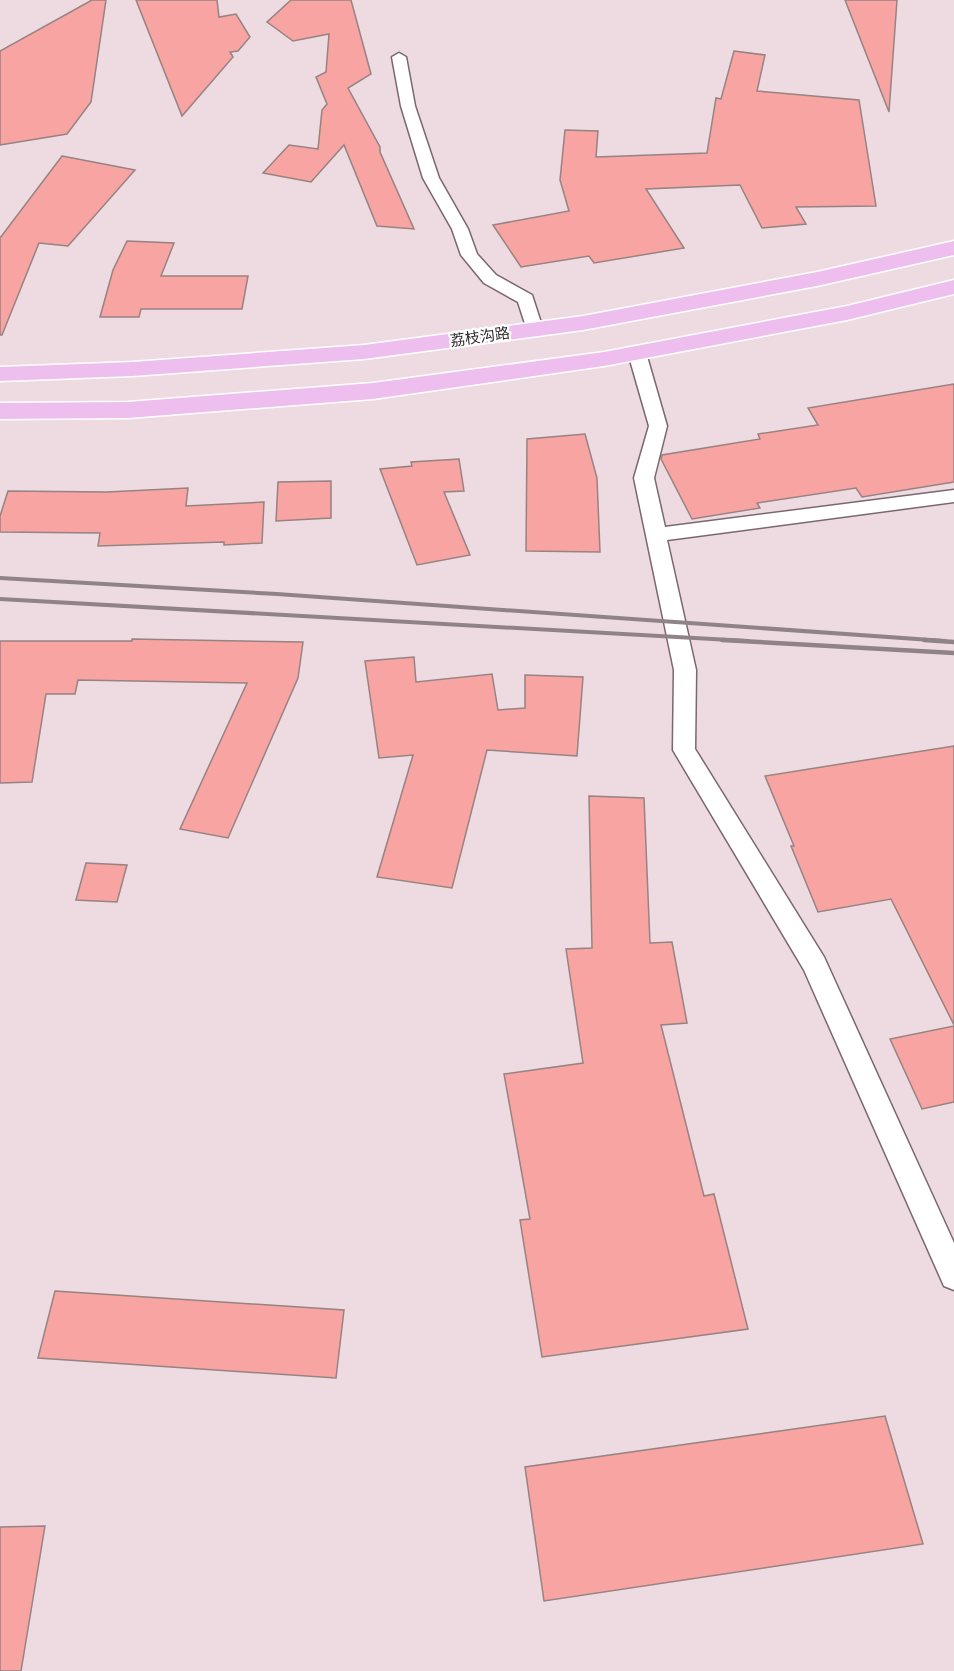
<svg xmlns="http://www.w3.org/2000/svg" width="954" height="1671" viewBox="0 0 954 1671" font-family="Georgia,'Noto Sans SC',serif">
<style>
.building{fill:#f7a4a2;stroke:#968382;stroke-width:1.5}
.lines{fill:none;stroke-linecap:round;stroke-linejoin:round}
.service-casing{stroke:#7a686f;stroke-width:3}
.primary-casing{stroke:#fff;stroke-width:3}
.service{fill:#fff;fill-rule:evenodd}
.primary{fill:#eebfee;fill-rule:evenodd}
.rail-far1{stroke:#908388;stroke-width:4}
.rail{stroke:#908388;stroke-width:4.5}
.labels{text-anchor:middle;stroke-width:4.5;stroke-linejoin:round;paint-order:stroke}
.far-street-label{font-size:15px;fill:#30292c;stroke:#fff}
</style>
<rect width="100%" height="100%" fill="#eedae1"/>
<!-- building -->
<g class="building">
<polygon points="92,0 106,0 91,102 67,134 0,145 0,51"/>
<polygon points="136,0 217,0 219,17 236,14 250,37 238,51 230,52 233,57 182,116"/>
<polygon points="291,0 351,0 371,74 348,88 380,147 380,152 414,229 377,226 344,145 311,182 263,173 289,145 318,149 322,110 327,104 316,77 326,72 329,34 293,41 267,22"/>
<polygon points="845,0 897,0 889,112"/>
<polygon points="734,51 765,55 757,91 859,100 876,206 796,207 806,224 762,228 740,185 646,189 684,248 594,263 589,256 521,267 493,225 569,211 560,180 565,130 598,131 596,157 707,153 716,98 721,99"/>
<polygon points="62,156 135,170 68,246 39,243 2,335 0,335 0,238"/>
<polygon points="127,241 174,243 161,276 248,276 242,309 141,309 139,317 100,317 113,270"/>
<polygon points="954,384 954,482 862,497 856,488 757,503 760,508 692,519 661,459 662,455 760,439 758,434 818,425 808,408"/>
<polygon points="585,434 597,478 600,552 526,551 527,439"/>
<polygon points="459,459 464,491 444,492 470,555 417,565 380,469 412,466 411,462"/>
<polygon points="331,481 331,518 276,521 278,482"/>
<polygon points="188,488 186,506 264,502 262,543 224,545 224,542 98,546 100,533 0,532 0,516 8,491 107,492"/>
<polygon points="132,639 303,642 298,678 228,838 180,829 247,683 78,680 75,694 46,694 32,782 0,783 0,641 132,641"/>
<polygon points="414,657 416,682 492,674 498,710 525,708 525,675 583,677 577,756 487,750 452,888 377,877 413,755 379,758 365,661"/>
<polygon points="954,746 954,1025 891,899 818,912 791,846 794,846 765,776"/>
<polygon points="589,796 644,798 650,943 672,942 687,1023 661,1025 704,1196 714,1194 748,1329 542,1357 520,1220 530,1219 504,1074 583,1063 566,949 592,948"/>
<polygon points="86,863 127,865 117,902 76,900"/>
<polygon points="954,1026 954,1102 922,1109 890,1039"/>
<polygon points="55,1291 344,1310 336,1378 38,1358"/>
<polygon points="885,1416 923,1544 544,1601 525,1467"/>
<polygon points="45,1526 21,1671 0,1671 0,1527"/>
</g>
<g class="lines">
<defs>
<g id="service">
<polygon points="399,53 406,57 415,106 439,178 468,229 477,254 496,275 532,295 543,329 540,333 528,333 518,302 484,283 461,255 452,229 423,178 401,106 392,57"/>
<polygon points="637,348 643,349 646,353 667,426 654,478 665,527 954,490 954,502 667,540 696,670 695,749 824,957 954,1243 954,1290 944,1286 804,970 673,750 674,670 634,478 649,426 628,353 631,349"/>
</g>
<g id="primary">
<polygon points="954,241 954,255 817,286 583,330 364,359 133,376 0,381 0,367 133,362 364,345 583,316 817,272"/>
<polygon points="954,280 954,294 847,320 604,366 373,399 128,418 0,419 0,403 128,402 373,383 604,352 847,306"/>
</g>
</defs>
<!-- service casing -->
<use href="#service" class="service-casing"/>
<!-- primary casing -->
<use href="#primary" class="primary-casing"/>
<!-- service -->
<use href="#service" class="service"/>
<!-- primary -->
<use href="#primary" class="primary"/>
<!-- rail-far1 -->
<g class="rail-far1">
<polyline points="0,578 277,594 945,641"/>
<polyline points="0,599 748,641"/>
</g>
<!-- rail -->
<g class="rail">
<polyline points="722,640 954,653"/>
<polyline points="924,640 954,642"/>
</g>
</g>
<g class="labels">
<!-- far-street labels -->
<g class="far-street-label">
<text transform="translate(480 337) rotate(-8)" y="5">荔枝沟路</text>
</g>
</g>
</svg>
